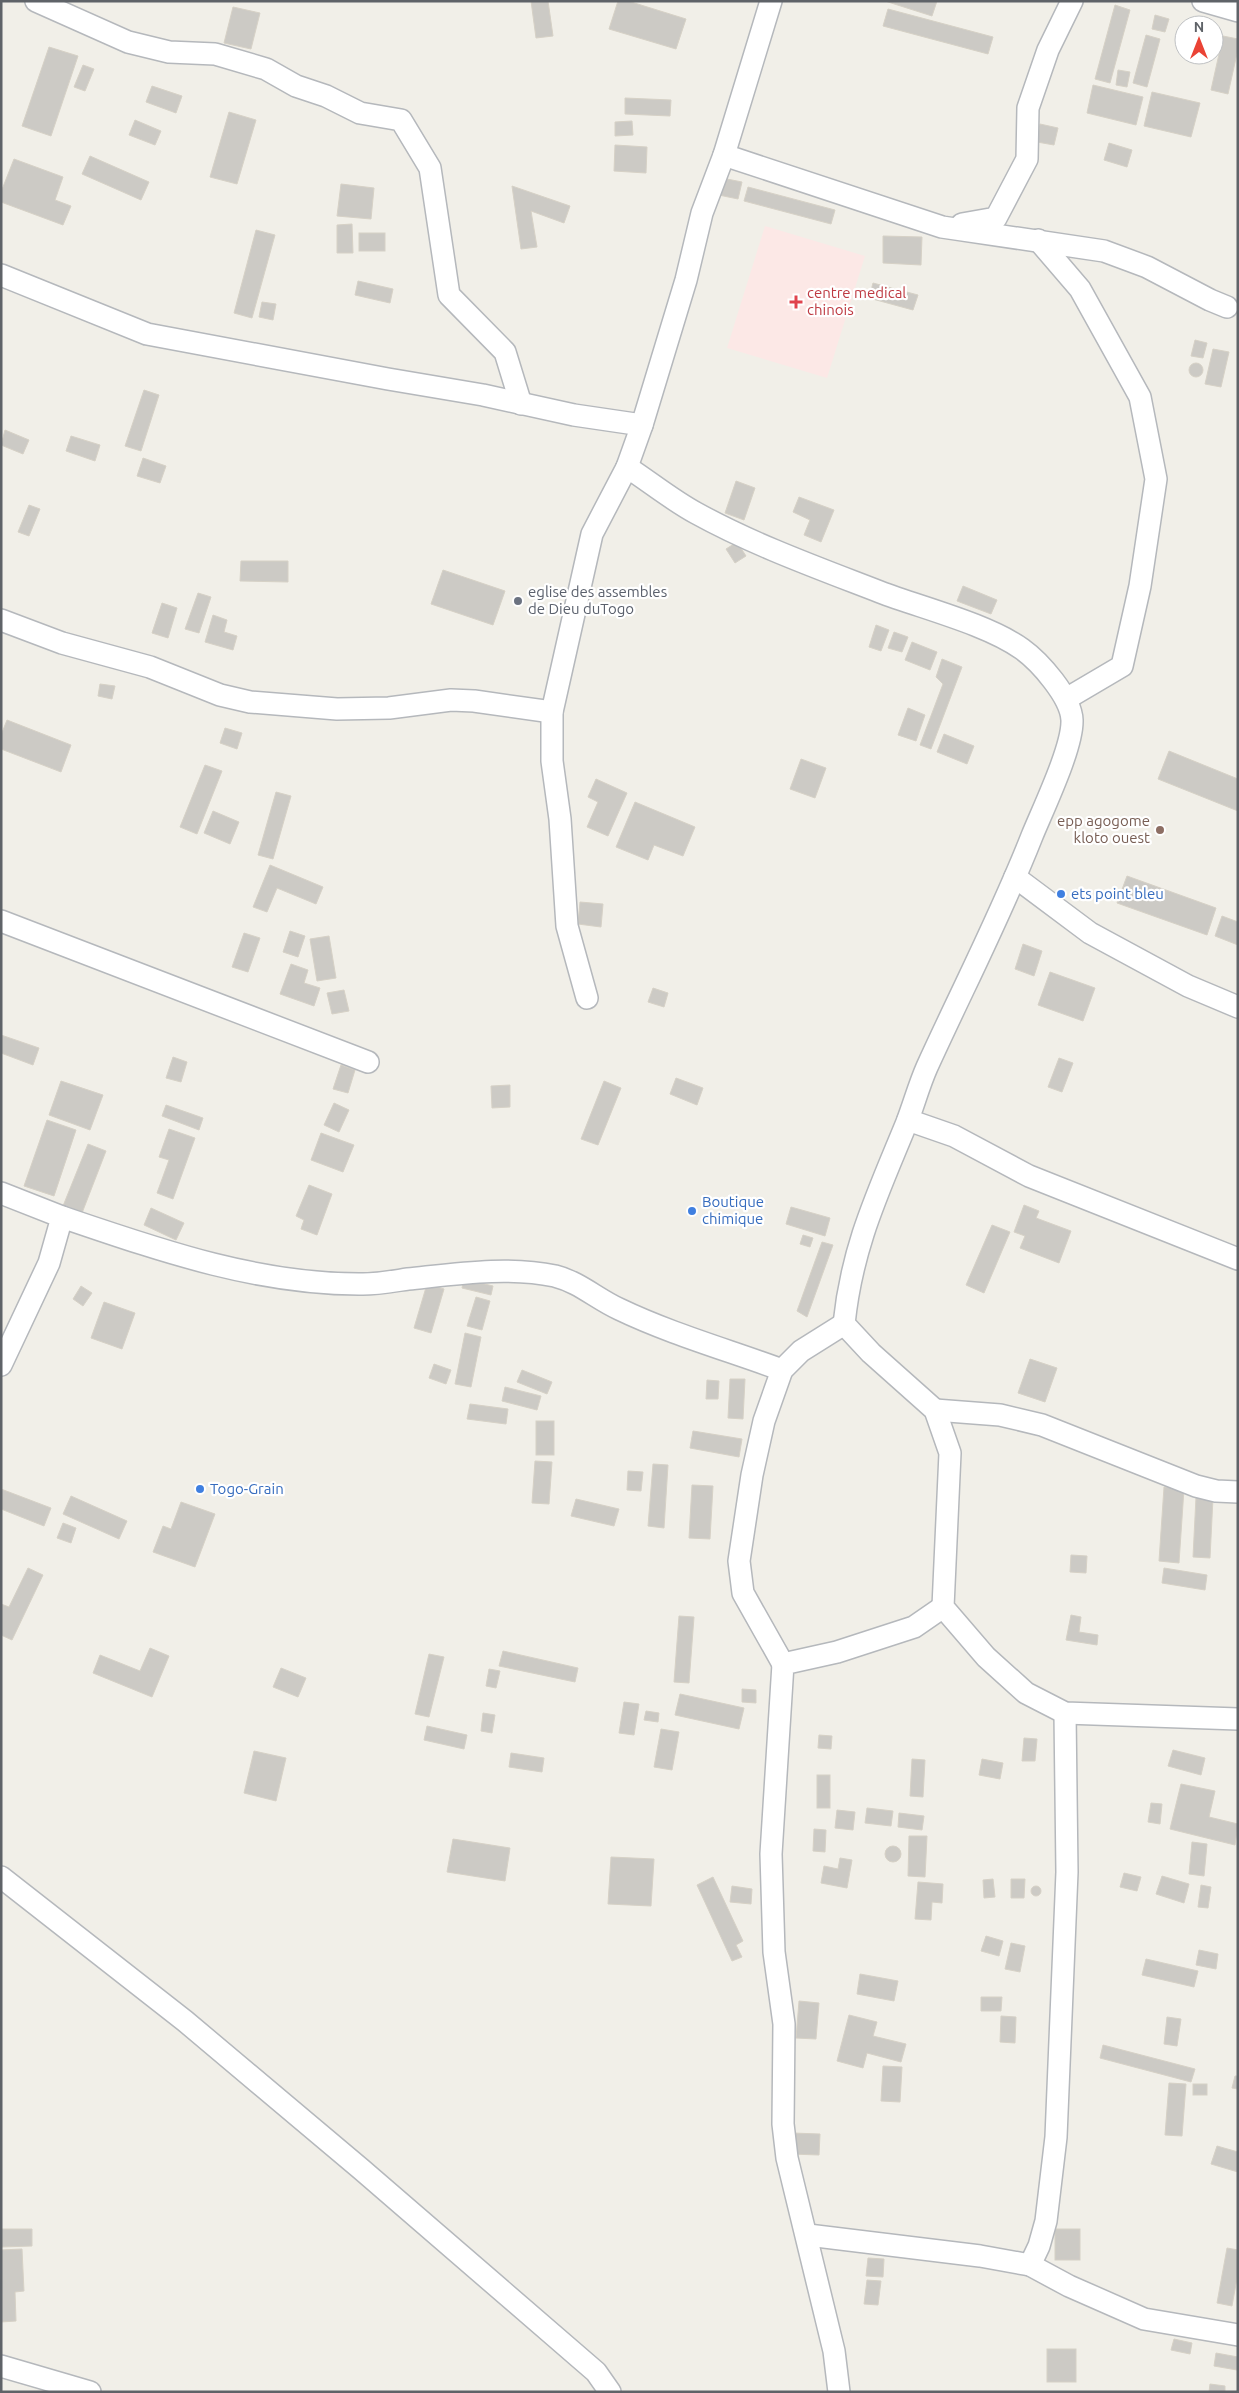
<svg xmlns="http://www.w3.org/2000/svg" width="1239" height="2393" viewBox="0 0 1239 2393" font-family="Ubuntu,sans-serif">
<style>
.medical{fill:#fce8e6}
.building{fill:#cccac5;stroke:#d6d1c6}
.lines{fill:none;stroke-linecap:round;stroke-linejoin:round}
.street-casing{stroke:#b5b8bc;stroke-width:24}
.street{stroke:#fff;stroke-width:21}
.health-dot{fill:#e0444e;stroke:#fff;stroke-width:2}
.worship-dot{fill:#6b7280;stroke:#fff;stroke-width:2}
.education-dot{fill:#8d6e63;stroke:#fff;stroke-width:2}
.shop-dot{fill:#3f7fe0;stroke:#fff;stroke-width:2}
.labels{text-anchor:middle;stroke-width:4.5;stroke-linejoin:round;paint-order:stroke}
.health-label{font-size:15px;fill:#be3a42;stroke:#fff;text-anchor:start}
.worship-label{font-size:15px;fill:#5b616d;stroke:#fff;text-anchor:start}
.education-label{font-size:15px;fill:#785e54;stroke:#fff;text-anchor:end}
.shop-label{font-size:15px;fill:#366cbe;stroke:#fff;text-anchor:start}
</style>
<rect width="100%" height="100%" fill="#f1efe8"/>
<!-- medical -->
<polygon class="medical" points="765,226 865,256 827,378 727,348"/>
<!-- building -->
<g class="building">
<polygon points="531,1 548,1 553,36 536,38"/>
<polygon points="618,1 628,1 686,19 676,49 609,29"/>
<polygon points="885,1 937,1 932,16"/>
<polygon points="1115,5 1130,10 1110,83 1095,79"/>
<polygon points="233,7 260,13 251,49 224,43"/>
<polygon points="888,9 993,37 988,54 883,26"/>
<polygon points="1155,15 1169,19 1165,32 1152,29"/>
<polygon points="1146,35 1160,39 1147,87 1133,83"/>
<polygon points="1223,36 1238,39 1238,49 1228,94 1211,90"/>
<polygon points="49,47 78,56 51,136 22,126"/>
<polygon points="83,65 94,69 85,91 74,87"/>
<polygon points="1118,70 1130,72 1127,87 1116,85"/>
<polygon points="1093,85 1143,97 1136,125 1087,113"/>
<polygon points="152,86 182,96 176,113 146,102"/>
<polygon points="1152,92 1200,103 1191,137 1144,126"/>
<polygon points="625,98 671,100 670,116 625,114"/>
<polygon points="229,112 256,120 237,184 210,177"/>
<polygon points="135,120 161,131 155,145 129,135"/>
<polygon points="632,121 633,135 615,136 615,122"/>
<polygon points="1040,124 1058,128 1054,145 1037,142"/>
<polygon points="1109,143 1132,150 1127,167 1104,160"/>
<polygon points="615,145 647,147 646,173 614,171"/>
<polygon points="90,156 149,182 141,200 82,174"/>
<polygon points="14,159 63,177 55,200 71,206 63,225 1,202 1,192"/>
<polygon points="717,177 742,182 738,199 714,194"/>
<polygon points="341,184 374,188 371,219 337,216"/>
<polygon points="512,186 570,206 564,223 531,211 537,247 521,249"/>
<polygon points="748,187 835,210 831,224 744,201"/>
<polygon points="352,224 353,253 337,253 337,225"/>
<polygon points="256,230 275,235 252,318 234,313"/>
<rect x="359" y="233" width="26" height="18"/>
<polygon points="883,236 922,237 921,265 883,263"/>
<polygon points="358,281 393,289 390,303 355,295"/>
<polygon points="873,283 918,295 913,310 869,298"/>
<polygon points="262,302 276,304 273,320 259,317"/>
<polygon points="1195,340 1207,343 1203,358 1191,356"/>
<polygon points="1213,349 1229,352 1221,387 1205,384"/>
<circle cx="1196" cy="370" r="7"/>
<polygon points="144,390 159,395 141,451 125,446"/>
<polygon points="5,430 29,440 23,454 1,445"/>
<polygon points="71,436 100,445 95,461 66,451"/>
<polygon points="143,458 166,466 160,483 137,476"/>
<polygon points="736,481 755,488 744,520 725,513"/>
<polygon points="799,497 834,510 821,542 804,535 810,520 793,512"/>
<polygon points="29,505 40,509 29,536 18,532"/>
<polygon points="737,542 746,556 735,563 726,549"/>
<polygon points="241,561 288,561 288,582 240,581"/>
<polygon points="443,570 505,591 493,625 431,604"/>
<polygon points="963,586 997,600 991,614 957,601"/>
<polygon points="198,593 211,597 199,633 185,629"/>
<polygon points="162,603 177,608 168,638 152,633"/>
<polygon points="213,615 227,620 224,632 237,636 233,650 205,642"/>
<polygon points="876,625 889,630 881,651 869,647"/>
<polygon points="894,632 908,637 902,652 888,648"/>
<polygon points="912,642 937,652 930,670 905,660"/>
<polygon points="942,659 962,667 931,749 920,745 943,684 936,677"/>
<polygon points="100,684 115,686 112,699 98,696"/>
<polygon points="908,708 925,715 916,741 898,735"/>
<polygon points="7,720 71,745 61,772 1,749 1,735"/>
<polygon points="225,728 242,733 237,749 220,743"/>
<polygon points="944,734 974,746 967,764 937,752"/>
<polygon points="1169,751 1238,779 1238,811 1158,779"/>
<polygon points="801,759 826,768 815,798 790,789"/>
<polygon points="205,765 222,771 197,834 180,827"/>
<polygon points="596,779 627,793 608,836 587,827 598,802 588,797"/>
<polygon points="276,792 291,796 273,859 258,855"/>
<polygon points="635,802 695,827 683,856 654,845 648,860 616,847"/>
<polygon points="213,811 239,822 230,844 204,833"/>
<polygon points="270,865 323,887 316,904 277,888 267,912 253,907"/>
<polygon points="1127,876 1216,908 1207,935 1117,903"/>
<polygon points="580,902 603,904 601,927 578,924"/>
<polygon points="1222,916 1238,922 1238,945 1215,936"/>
<polygon points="290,931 305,936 298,957 283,952"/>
<polygon points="244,933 260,938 248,972 232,967"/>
<polygon points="329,936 336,978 317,981 310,939"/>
<polygon points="1023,944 1042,951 1034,976 1015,969"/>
<polygon points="291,964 308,970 304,983 320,988 314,1006 280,994"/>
<polygon points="1050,972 1095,988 1083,1021 1038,1005"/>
<polygon points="653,988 668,993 664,1007 648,1002"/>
<polygon points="344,990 349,1011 332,1014 327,993"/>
<polygon points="1,1035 39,1048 33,1065 1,1053"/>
<polygon points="173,1057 187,1062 181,1082 166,1078"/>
<polygon points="1059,1058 1073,1063 1062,1092 1048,1087"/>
<polygon points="341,1065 355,1070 348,1093 333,1089"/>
<polygon points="676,1078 703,1088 697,1105 670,1094"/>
<polygon points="61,1081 103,1095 90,1130 49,1115"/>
<polygon points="604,1081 621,1088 598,1145 581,1139"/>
<polygon points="510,1085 510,1107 492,1108 491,1086"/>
<polygon points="334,1103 349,1110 339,1132 324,1125"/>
<polygon points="166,1105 203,1118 199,1130 162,1116"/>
<polygon points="47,1120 76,1130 54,1196 24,1186"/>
<polygon points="169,1129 195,1138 173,1199 157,1193 169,1160 159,1157"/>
<polygon points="321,1133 354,1145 343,1172 311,1160"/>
<polygon points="88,1144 106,1151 82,1213 63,1206"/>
<polygon points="309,1185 332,1194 317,1235 301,1229 304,1220 296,1216"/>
<polygon points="1024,1205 1039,1211 1036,1218 1071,1231 1059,1263 1020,1248 1025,1236 1014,1232"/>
<polygon points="791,1207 830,1218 825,1236 786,1224"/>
<polygon points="151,1208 184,1223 176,1240 144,1225"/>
<polygon points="992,1225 1010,1232 984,1293 966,1285"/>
<polygon points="803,1235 813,1238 810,1247 800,1244"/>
<polygon points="822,1242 833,1245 807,1317 797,1311"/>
<polygon points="464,1279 493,1286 491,1295 462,1288"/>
<polygon points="427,1284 444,1289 431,1333 414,1328"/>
<polygon points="81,1286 92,1293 83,1306 73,1299"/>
<polygon points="476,1297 490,1301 482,1330 467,1326"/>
<polygon points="104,1302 135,1313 122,1349 91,1338"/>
<polygon points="465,1333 481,1337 471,1387 455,1384"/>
<polygon points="1030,1359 1057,1368 1045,1402 1018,1393"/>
<polygon points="434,1364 451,1370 446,1384 429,1378"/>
<polygon points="522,1370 552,1382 547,1394 517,1382"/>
<polygon points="730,1379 745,1379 743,1419 728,1418"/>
<polygon points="707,1380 719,1381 718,1399 706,1399"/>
<polygon points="505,1387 541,1396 537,1410 502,1401"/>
<polygon points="470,1404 508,1409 506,1424 467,1419"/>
<rect x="536" y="1421" width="18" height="34"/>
<polygon points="693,1431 742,1439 739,1457 690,1448"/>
<polygon points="535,1461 552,1462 549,1504 532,1503"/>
<polygon points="653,1464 668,1465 664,1528 648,1526"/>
<polygon points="628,1471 643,1472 641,1491 627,1490"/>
<polygon points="692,1485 713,1486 710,1539 689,1538"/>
<polygon points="1164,1487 1184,1489 1179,1563 1159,1561"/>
<polygon points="1,1489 51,1508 44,1526 1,1509"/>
<polygon points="71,1496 127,1521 119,1539 63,1514"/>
<polygon points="1196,1497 1213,1498 1210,1558 1193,1557"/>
<polygon points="576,1499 619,1509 614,1526 571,1516"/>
<polygon points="181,1502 215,1514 195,1567 153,1552 163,1526 171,1529"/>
<polygon points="63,1523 76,1528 71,1543 57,1538"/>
<polygon points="1071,1555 1087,1556 1086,1573 1070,1572"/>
<polygon points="28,1568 43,1575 12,1640 1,1635 1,1604 9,1607"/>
<polygon points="1164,1568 1207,1575 1205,1590 1162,1583"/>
<polygon points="1071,1615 1081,1617 1079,1632 1098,1635 1097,1645 1066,1640"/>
<polygon points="679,1616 694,1617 689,1683 674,1682"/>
<polygon points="150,1648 169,1656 152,1697 93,1673 100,1655 140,1671"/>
<polygon points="503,1651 578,1668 575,1682 499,1666"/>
<polygon points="429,1654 444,1657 429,1717 415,1714"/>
<polygon points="281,1668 306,1678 298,1697 273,1687"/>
<polygon points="489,1669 500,1671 496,1688 486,1686"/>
<polygon points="742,1689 756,1690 756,1703 742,1702"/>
<polygon points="680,1694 744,1708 739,1729 675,1715"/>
<polygon points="624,1702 639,1704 634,1735 619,1733"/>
<polygon points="646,1711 659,1713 658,1722 644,1720"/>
<polygon points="483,1713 495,1715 492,1733 481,1731"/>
<polygon points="427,1726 467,1735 464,1749 424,1740"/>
<polygon points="661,1729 679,1732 672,1770 654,1767"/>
<polygon points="819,1735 832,1736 831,1749 818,1748"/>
<polygon points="1024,1738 1037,1739 1035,1761 1022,1761"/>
<polygon points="1173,1750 1205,1758 1201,1775 1168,1766"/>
<polygon points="254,1751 286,1758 276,1801 244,1793"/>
<polygon points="511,1753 544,1758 542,1772 509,1767"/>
<polygon points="912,1759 925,1760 923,1797 910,1796"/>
<polygon points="982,1759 1003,1763 1000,1779 979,1775"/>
<rect x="817" y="1775" width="13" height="33"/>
<polygon points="1181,1784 1215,1791 1209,1817 1238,1824 1235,1845 1170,1829"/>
<polygon points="1151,1803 1162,1804 1160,1824 1148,1822"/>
<polygon points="867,1808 893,1811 891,1826 865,1823"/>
<polygon points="837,1810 855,1812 853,1830 835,1828"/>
<polygon points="899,1813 924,1816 922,1830 898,1827"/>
<polygon points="814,1829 826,1830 825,1852 813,1851"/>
<polygon points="909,1836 927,1836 925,1877 908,1876"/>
<polygon points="453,1839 510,1848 505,1881 447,1872"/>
<polygon points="1192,1842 1207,1844 1204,1876 1189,1874"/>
<circle cx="893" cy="1854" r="8"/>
<polygon points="611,1857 654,1859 651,1906 608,1904"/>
<polygon points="840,1858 852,1860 847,1888 821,1883 824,1866 838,1869"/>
<polygon points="1124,1873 1141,1877 1137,1891 1120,1887"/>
<polygon points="1162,1876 1189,1884 1184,1903 1156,1894"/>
<polygon points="713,1877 743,1941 736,1945 742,1957 732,1961 697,1885"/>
<polygon points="993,1879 995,1897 984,1898 983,1880"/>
<polygon points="1011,1879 1025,1879 1024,1898 1011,1898"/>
<polygon points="918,1882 943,1884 942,1903 932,1902 931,1920 915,1919"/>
<polygon points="1201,1885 1211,1887 1208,1908 1198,1907"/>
<polygon points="732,1886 752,1889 751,1904 730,1902"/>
<circle cx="1036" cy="1891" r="5"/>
<polygon points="986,1936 1003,1941 999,1956 981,1951"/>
<polygon points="1011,1943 1025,1946 1020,1972 1005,1969"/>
<polygon points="1199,1950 1218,1954 1216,1969 1196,1965"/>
<polygon points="1146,1959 1198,1971 1194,1987 1142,1975"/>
<polygon points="860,1974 898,1981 894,2001 857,1994"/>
<polygon points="981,1997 1002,1997 1001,2011 981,2011"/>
<polygon points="799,2001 819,2003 816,2039 796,2038"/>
<polygon points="849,2015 877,2022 873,2036 906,2044 901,2062 867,2053 863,2068 837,2061"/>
<polygon points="1001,2016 1016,2017 1015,2043 1000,2042"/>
<polygon points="1167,2017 1181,2019 1177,2046 1164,2044"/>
<polygon points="1103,2045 1195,2069 1191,2082 1100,2058"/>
<polygon points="883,2066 902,2067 900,2102 881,2101"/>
<polygon points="1235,2076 1238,2076 1238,2089 1232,2088"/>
<polygon points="1169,2083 1186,2084 1182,2136 1165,2135"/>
<rect x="1193" y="2084" width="14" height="11"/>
<polygon points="792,2133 820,2134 819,2155 791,2154"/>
<polygon points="1217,2146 1238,2152 1238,2172 1211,2164"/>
<polygon points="1,2229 32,2229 32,2246 1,2247"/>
<rect x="1055" y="2229" width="25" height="31"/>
<polygon points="1227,2248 1238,2250 1238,2273 1232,2306 1217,2303"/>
<polygon points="22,2249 24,2291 15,2292 16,2321 1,2322 1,2250"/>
<polygon points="868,2258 884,2259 883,2277 866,2276"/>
<polygon points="867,2280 881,2281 878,2305 864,2304"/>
<polygon points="1174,2339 1192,2343 1190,2354 1171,2350"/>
<rect x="1047" y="2349" width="29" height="33"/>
<polygon points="1216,2353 1238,2357 1237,2370 1214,2366"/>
<polygon points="1210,2384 1225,2386 1225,2392 1209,2392"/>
</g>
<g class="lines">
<defs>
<g id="street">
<polyline points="36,1 128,42 169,52 215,54 266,69 296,86 326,96 360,113 401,120 430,168 449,295 505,352 521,404"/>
<polyline points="1203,1 1238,11"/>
<polyline points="724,155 942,227 1104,251 1147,267 1210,300 1227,307"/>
<polyline points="962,224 996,218 1027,159 1028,108 1048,50 1072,1"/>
<polyline points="1038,240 1080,289 1140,397 1156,479 1140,586 1122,666 1066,699"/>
<polyline points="1,275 147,334 388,379 483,395 574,415 642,425"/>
<path d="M 627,467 C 650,482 672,500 696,513 C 754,545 818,568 880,592 C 922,608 987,624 1022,649 C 1040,662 1071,697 1072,720 C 1073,747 1043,809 1032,836 C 1001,915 962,990 927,1067 C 919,1085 914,1104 907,1122 C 878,1193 852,1246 844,1324 L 871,1353 L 935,1410 L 950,1453 L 943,1607 L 986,1657 L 1026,1693 L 1065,1713 L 1238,1719"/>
<polyline points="1,620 62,643 150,667 220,695 250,702 337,709 389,708 451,700 474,701 552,712"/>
<polyline points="1015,877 1090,933 1188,986 1238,1007"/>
<polyline points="1,921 368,1062"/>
<polyline points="587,998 567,926 560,819 552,761 552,712 592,534 627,467 642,425 686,280 702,213 724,155 771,1"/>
<polyline points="908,1120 954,1136 1029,1176 1238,1259"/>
<polyline points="1,1193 62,1217 49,1263 1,1365"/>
<path d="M 62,1217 C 159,1250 259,1285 363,1284 C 378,1284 394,1281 408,1279 C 456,1274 508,1266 555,1276 C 579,1282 597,1299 619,1309 C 671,1334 728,1350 782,1370"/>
<polyline points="935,1410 1000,1415 1042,1425 1196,1486 1216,1491 1238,1492"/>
<polyline points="783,1664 743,1593 739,1561 752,1475 764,1421 782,1370 801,1351 844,1324"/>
<polyline points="1,1877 185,2021 361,2169 596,2372 610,2392"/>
<polyline points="808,2235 980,2256 1030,2265 1039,2246 1046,2221 1056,2137 1067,1872 1065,1713"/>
<polyline points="1030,2265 1069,2286 1144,2319 1238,2335"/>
<polyline points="1,2366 90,2392"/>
<polyline points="839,2392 834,2351 787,2158 783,2124 784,2024 774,1952 771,1854 783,1664 837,1652 914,1627 943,1607"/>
</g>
</defs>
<!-- street casing -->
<use href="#street" class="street-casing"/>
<!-- street -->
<use href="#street" class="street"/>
</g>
<!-- markers -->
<path class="health-dot" d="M793.5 294.5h5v5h5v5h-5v5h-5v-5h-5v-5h5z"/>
<circle class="worship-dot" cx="518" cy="601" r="5"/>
<circle class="education-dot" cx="1160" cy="830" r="5"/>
<g class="shop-dot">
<circle cx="1061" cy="894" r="5"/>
<circle cx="692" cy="1211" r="5"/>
<circle cx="200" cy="1489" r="5"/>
</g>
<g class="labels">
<!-- health labels -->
<g class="health-label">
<text x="807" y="298">centre medical<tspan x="807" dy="17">chinois</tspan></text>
</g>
<!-- worship labels -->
<g class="worship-label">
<text x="528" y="597">eglise des assembles<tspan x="528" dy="17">de Dieu duTogo</tspan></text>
</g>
<!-- education labels -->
<g class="education-label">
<text x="1150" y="826">epp agogome<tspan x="1150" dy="17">kloto ouest</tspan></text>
</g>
<!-- shop labels -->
<g class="shop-label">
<text x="1071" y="899">ets point bleu</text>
<text x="702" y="1207">Boutique<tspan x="702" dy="17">chimique</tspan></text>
<text x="210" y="1494">Togo-Grain</text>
</g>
</g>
<!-- border -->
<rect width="1239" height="2393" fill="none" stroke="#5f6368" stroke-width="5"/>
<!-- north arrow -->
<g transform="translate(1199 40)"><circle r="24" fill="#ffffff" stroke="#bfc1c3"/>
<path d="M0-4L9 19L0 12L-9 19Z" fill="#ea4335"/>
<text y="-8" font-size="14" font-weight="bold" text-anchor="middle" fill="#5f6368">N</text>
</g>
</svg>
